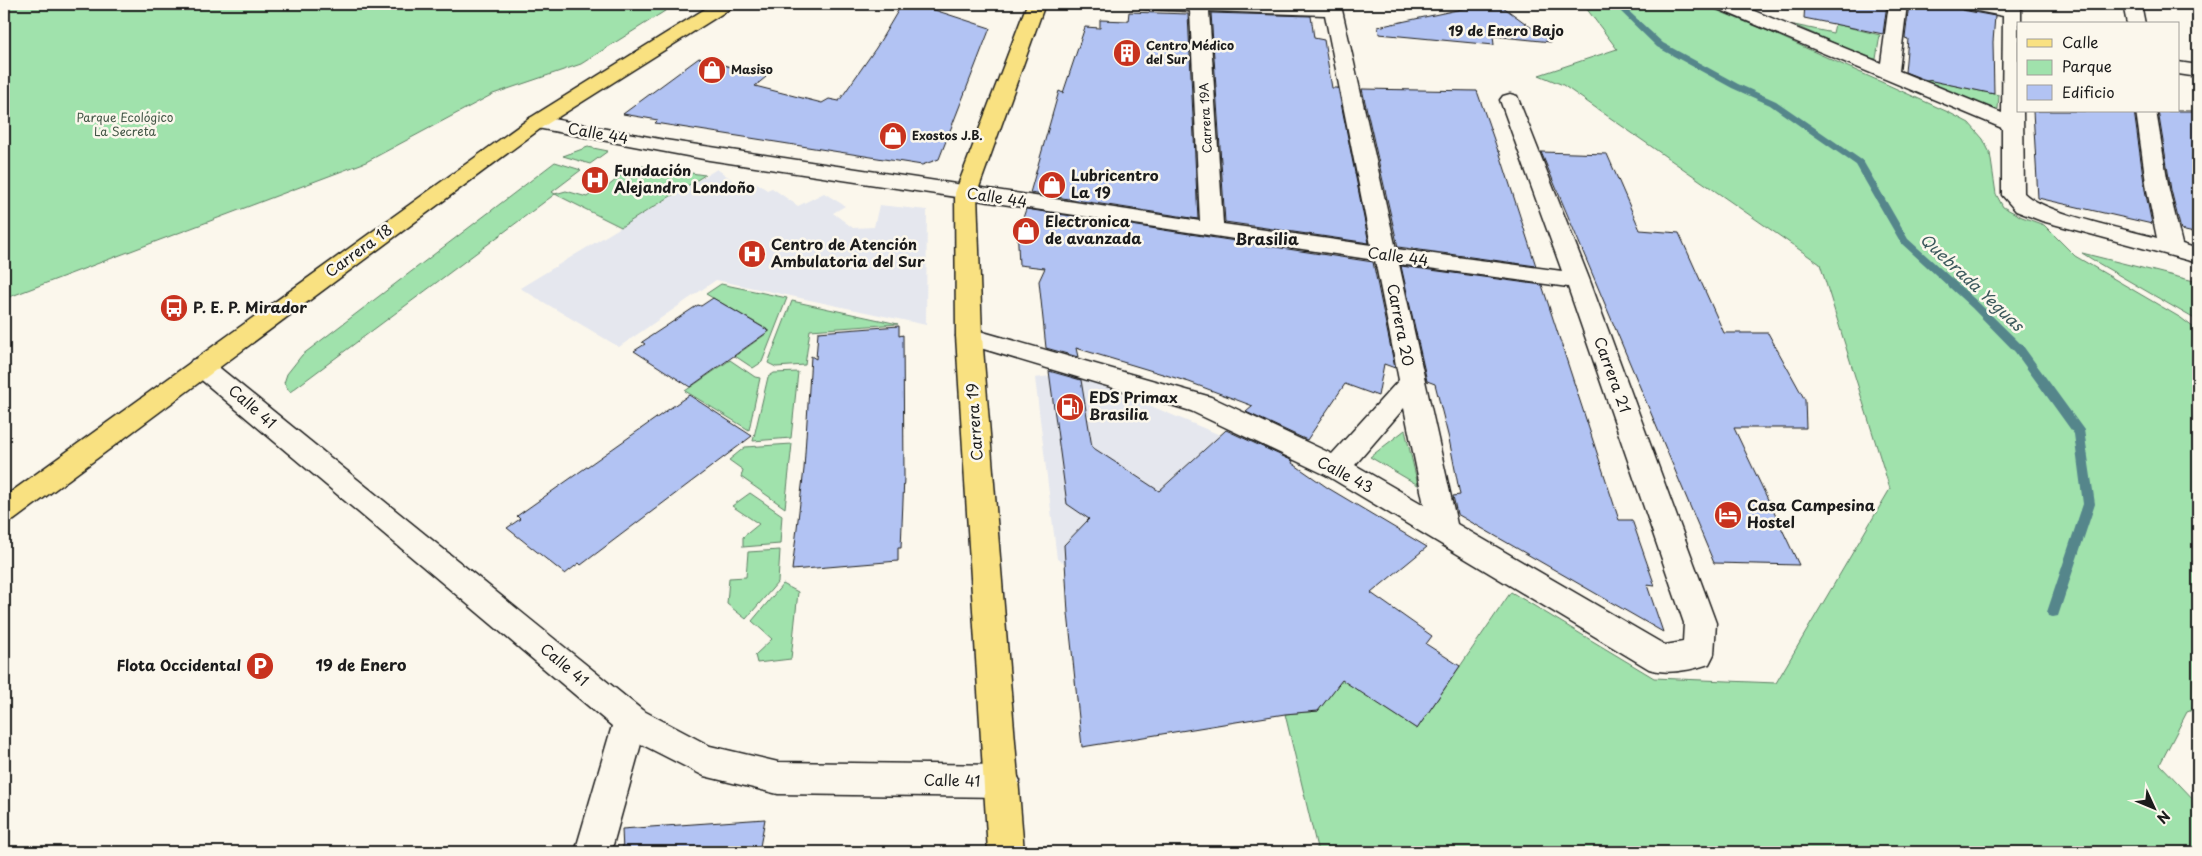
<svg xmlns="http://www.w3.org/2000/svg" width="2202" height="856" viewBox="0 0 2202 856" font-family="'Playpen Sans',sans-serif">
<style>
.built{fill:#e5e7ee}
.green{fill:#a0e2ac;stroke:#5e7f64}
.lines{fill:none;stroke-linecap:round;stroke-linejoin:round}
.stream{fill:#55868b;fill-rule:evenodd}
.building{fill:#b2c3f3;stroke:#1c1c1c}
.street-casing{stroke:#1c1c1c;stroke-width:3}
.primary-casing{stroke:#1c1c1c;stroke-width:3}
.street{fill:#fbf7ec;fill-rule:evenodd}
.primary{fill:#f9e181;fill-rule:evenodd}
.labels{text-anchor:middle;stroke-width:5;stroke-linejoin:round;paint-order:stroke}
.far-poi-label{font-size:12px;font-weight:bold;fill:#1c1c1c;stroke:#fbf7ec;text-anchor:start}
.far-park-label{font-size:12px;fill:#445747;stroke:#fbf7ec}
.far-street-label{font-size:12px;fill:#1c1c1c;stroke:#fbf7ec}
.far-neighbourhood-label{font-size:14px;font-weight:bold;fill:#1c1c1c;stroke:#fbf7ec}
.street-label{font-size:15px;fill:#1c1c1c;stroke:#fbf7ec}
.poi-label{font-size:15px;font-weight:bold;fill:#1c1c1c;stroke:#fbf7ec;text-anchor:start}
.neighbourhood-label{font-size:16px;font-weight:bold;fill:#1c1c1c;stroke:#fbf7ec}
.water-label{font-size:16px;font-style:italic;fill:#3d5a5d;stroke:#fbf7ec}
</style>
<rect width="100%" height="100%" fill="#fbf7ec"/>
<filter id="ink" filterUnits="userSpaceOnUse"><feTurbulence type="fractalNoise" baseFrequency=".02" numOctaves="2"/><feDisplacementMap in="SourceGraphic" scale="10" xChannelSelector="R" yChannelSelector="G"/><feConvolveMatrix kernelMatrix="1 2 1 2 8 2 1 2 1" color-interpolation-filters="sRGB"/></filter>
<g filter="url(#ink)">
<!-- built -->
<g class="built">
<polygon points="717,169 742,187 754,181 767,190 772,188 798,206 824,193 845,206 833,213 853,228 874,227 879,205 927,210 926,325 716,280 619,347 520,288"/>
<polygon points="1058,367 1220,435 1111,534 1066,564 1057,559 1035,378 1058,375"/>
</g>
<!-- green -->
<g class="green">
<polygon points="4,4 676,4 581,64 493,94 366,162 4,299"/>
<polygon points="1583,4 1701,4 1768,31 1948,112 1969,123 1983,139 1990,153 1996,194 2003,207 2022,217 2044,225 2075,256 2181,318 2198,331 2198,633 2194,645 2198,651 2198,708 2187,712 2160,764 2198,804 2198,852 1318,852 1285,714 1318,711 1342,679 1417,729 1511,592 1654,678 1776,683 1890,489 1820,264 1563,85 1539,75 1617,49"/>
<polygon points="1835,24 1880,35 1876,59 1870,59 1794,25 1833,33"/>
<polygon points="1905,75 1999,95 1998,109 1985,108"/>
<polygon points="588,147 608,151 590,164 563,156"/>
<polygon points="555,162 581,170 552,192 555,194 566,191 587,197 600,187 606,188 623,174 632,177 642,166 705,175 621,227 555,194 290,392 284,383 287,374 302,355"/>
<polygon points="2082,253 2198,282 2198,321 2098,263"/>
<polygon points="721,284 787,298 762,362 753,368 735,356 770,331 706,294"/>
<polygon points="792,301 898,324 810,330 805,365 776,367 768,363"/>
<polygon points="730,360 755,377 760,378 749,430 685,391"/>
<polygon points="798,372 791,438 753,441 768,377 774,373"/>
<polygon points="1405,430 1418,485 1370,457"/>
<polygon points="792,444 785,508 741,477 743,470 729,460 745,447"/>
<polygon points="750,493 782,515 780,544 743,547 743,537 759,524 732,506"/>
<polygon points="780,550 778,582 746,619 727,604 729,578 746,577 748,552"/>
<polygon points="783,584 798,592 791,659 757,663 755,655 772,639 752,621"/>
</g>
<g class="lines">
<!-- stream -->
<polygon class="stream" points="1613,4 1621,4 1663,43 1738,84 1776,101 1863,161 1908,239 1980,304 2023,346 2084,430 2095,504 2058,616 2053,617 2048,616 2047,612 2083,504 2074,434 2015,352 1972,308 1901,243 1856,165 1770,105 1732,88 1657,47"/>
</g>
<!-- building -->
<g class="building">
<polygon points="902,4 916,4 990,28 939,159 922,165 655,123 658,120 623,114 699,58 766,77 755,86 822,103 829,99 839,101 876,48"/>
<polygon points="1485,4 1499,4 1551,42 1493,36 1494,45 1379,34 1378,27"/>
<polygon points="1805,4 1887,4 1883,34 1804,18"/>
<polygon points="1909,4 1957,4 1962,10 1995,16 1993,42 1994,94 1923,79 1905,72 1908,39 1905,38"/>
<polygon points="1129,12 1188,14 1198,219 1030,193 1059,91 1063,93 1085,27 1100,28 1100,20 1128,21"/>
<polygon points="1211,13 1311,16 1314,38 1324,40 1332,88 1338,88 1369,243 1225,222"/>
<polygon points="1362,89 1477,91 1498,151 1499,151 1536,266 1398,247"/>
<polygon points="2033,111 2134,111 2145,190 2152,224 2038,198"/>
<polygon points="2158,111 2198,111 2198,234 2181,230 2171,190"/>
<polygon points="1541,152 1607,154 1640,230 1679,233 1724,333 1768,333 1805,400 1806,428 1734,428 1799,565 1714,563"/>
<polygon points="1026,209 1373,262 1395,368 1384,364 1378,396 1345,384 1307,440 1246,412 1253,406 1189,382 1076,348 1078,357 1046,348 1039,281 1045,268 1019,265 1017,224 1022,221"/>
<polygon points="1401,266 1542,285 1619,520 1632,520 1655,586 1647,585 1663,632 1457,514 1453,496 1460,495 1449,439 1435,384 1427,381"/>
<polygon points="713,298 769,331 690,387 634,351 645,344 642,342 698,305 701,306"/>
<polygon points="899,326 899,336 903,335 904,477 901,548 898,548 898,561 792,570 804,469 811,356 816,359 818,332"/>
<polygon points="1049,371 1081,380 1092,447 1159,491 1226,430 1293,461 1292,463 1328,488 1427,547 1371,593 1432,636 1426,644 1460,666 1417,729 1342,680 1318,711 1285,714 1082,747 1068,613 1064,545 1089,519 1067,504"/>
<polygon points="689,395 752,436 581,565 579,563 565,574 507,528 520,519 517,516"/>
<polygon points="765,819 759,852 623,852 622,829"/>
</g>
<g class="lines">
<defs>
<g id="street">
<path d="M 1137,4 L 1344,4 L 1342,10 L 1396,249 L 1562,271 L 1500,100 L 1503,96 L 1510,94 L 1517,96 L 1590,281 L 1716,623 L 1714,654 L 1709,664 C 1691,670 1668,675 1649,669 L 1326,475 L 1191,411 L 960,342 L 956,336 L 960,330 L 969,328 L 1211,397 L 1332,454 L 1399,380 L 1375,260 L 709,160 L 537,128 L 530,126 L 527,122 L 530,118 L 537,116 L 665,140 L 1200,221 L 1190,11 L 1146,9 L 1140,8 ZM 1209,11 L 1325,15 L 1371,245 L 1223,224 ZM 1399,264 L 1568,287 L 1684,623 L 1683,642 L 1665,645 L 1457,524 ZM 1404,408 L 1424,505 L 1355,465 Z"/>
<path d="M 1713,4 L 1737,4 L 1881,63 L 1889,4 L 1907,4 L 1899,71 L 2002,113 L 2003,16 L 1962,8 L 1959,4 L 2021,4 L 2021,24 L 2018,24 L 2018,111 L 2023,111 L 2024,193 C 2045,214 2125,229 2157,238 L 2147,190 L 2136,111 L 2156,111 L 2169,190 L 2182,244 L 2198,249 L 2198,263 L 2042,221 L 2016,211 L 2002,195 L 2002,128 L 1716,8 Z"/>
<polygon points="2123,4 2141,4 2145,24 2127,24"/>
<polygon points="2178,62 2198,65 2198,77 2178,74"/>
<polygon points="201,357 210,360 642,710 710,746 778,762 1002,765 1014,769 1020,781 1014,793 1002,797 778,794 704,776 641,744 611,852 575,852 612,726 192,372 188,366 192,360"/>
</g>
<g id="primary">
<polygon points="713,4 734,4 731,8 544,126 14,520 4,523 4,497 530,118"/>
<polygon points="1027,4 1045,4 977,193 982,336 1024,852 988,852 956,336 955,193"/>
</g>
</defs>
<!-- street casing -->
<use href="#street" class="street-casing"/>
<!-- primary casing -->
<use href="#primary" class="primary-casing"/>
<!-- street -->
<use href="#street" class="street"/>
<!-- primary -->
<use href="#primary" class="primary"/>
</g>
</g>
<!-- icons -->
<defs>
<symbol id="building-disc" viewBox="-11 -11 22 22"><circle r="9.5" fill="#c8321e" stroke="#fbf7ec"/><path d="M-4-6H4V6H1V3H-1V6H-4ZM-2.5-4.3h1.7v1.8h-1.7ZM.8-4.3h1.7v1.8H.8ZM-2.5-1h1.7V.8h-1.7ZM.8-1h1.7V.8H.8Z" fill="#fff"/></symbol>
<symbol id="shop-disc" viewBox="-11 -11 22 22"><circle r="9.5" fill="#c8321e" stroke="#fbf7ec"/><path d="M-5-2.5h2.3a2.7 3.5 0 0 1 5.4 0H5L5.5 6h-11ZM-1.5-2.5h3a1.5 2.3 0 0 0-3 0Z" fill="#fff"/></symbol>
<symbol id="hospital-disc" viewBox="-11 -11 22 22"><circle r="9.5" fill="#c8321e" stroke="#fbf7ec"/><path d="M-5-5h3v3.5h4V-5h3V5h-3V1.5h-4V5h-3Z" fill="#fff"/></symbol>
<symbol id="bus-disc" viewBox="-11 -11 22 22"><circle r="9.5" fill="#c8321e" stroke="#fbf7ec"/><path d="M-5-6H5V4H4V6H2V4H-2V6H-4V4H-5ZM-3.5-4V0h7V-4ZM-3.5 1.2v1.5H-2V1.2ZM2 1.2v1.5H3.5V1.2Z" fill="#fff"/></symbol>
<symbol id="fuel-disc" viewBox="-11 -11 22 22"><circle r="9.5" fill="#c8321e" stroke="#fbf7ec"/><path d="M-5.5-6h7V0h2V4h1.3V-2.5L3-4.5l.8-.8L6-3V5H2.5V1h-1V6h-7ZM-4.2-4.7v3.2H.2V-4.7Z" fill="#fff"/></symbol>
<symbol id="hotel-disc" viewBox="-11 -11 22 22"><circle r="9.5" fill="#c8321e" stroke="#fbf7ec"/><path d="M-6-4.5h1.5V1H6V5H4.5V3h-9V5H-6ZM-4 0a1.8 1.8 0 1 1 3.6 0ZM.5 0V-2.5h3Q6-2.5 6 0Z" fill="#fff"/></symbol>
<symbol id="parking-disc" viewBox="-11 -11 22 22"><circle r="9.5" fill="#c8321e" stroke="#fbf7ec"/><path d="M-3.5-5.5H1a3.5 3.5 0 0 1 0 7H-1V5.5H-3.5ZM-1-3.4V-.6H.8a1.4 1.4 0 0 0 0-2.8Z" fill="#fff"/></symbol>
</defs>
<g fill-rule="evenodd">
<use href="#building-disc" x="1111" y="37" width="32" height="32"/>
<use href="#shop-disc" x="696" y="54" width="32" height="32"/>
<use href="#shop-disc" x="877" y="120" width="32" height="32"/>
<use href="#hospital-disc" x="579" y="164" width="32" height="32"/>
<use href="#shop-disc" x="1036" y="169" width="32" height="32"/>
<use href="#shop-disc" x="1010" y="215" width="32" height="32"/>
<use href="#hospital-disc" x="736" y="238" width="32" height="32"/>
<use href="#bus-disc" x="158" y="292" width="32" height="32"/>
<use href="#fuel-disc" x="1054" y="391" width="32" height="32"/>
<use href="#hotel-disc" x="1712" y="499" width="32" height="32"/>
<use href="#parking-disc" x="244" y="650" width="32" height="32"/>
</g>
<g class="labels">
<!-- far-poi labels -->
<g class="far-poi-label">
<text x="1146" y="50">Centro Médico<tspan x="1146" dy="14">del Sur</tspan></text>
<text x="731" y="74">Masiso</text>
<text x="912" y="140">Exostos J.B.</text>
</g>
<!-- far-park labels -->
<g class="far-park-label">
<text x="125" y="122">Parque Ecológico<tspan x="125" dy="14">La Secreta</tspan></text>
</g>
<!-- far-street labels -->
<g class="far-street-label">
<text transform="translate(1206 118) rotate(-93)" y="4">Carrera 19A</text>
</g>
<!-- far-neighbourhood labels -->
<g class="far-neighbourhood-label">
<text x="1506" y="36">19 de Enero Bajo</text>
</g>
<!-- street labels -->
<g class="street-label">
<text transform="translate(598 134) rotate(10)" y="5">Calle 44</text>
<text transform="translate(997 198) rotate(9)" y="5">Calle 44</text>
<text transform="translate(359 251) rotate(-36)" y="5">Carrera 18</text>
<text transform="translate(1398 257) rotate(8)" y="5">Calle 44</text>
<text transform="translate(1400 325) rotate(79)" y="5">Carrera 20</text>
<text transform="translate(1612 375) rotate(70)" y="5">Carrera 21</text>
<text transform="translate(252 407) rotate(41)" y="5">Calle 41</text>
<text transform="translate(975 422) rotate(-94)" y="5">Carrera 19</text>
<text transform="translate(1345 475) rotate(28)" y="5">Calle 43</text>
<text transform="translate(564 665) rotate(40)" y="5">Calle 41</text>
<text transform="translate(952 781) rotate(1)" y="5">Calle 41</text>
</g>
<!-- poi labels -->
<g class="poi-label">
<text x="614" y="176">Fundación<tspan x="614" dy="17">Alejandro Londoño</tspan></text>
<text x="1071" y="181">Lubricentro<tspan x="1071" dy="17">La 19</tspan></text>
<text x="1045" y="227">Electronica<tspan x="1045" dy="17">de avanzada</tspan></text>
<text x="771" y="250">Centro de Atención<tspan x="771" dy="17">Ambulatoria del Sur</tspan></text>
<text x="193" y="313">P. E. P. Mirador</text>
<text x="1089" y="403">EDS Primax<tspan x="1089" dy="17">Brasilia</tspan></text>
<text x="1747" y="511">Casa Campesina<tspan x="1747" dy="17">Hostel</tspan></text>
<text x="241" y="671" text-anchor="end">Flota Occidental</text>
</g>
<!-- neighbourhood labels -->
<g class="neighbourhood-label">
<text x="1267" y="245">Brasilia</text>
<text x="361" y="671">19 de Enero</text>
</g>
<!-- water labels -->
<g class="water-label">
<text transform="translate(1972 282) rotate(43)" y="6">Quebrada Yeguas</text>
</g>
</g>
<!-- margin -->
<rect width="2202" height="856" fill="none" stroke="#fbf7ec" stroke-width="20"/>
<rect x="10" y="10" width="2182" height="836" fill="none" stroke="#1c1c1c" stroke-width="2" filter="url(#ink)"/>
<!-- legend -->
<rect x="2017" y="22" width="162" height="90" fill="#fbf7ec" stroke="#a29f99"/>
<rect x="2027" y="39" width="25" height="8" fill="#f9e181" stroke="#a29f99"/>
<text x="2062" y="48" font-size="15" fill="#1c1c1c">Calle</text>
<rect x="2027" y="60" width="25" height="15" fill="#a0e2ac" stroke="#a29f99"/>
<text x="2062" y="72" font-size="15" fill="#1c1c1c">Parque</text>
<rect x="2027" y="85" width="25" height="15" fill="#b2c3f3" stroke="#a29f99"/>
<text x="2062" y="98" font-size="15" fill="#1c1c1c">Edificio</text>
<!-- north arrow -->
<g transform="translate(2154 808) rotate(134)" stroke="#fbf7ec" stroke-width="4" paint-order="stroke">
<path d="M0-4L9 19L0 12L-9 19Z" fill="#1c1c1c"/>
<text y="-8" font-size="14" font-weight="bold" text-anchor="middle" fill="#1c1c1c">N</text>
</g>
</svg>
